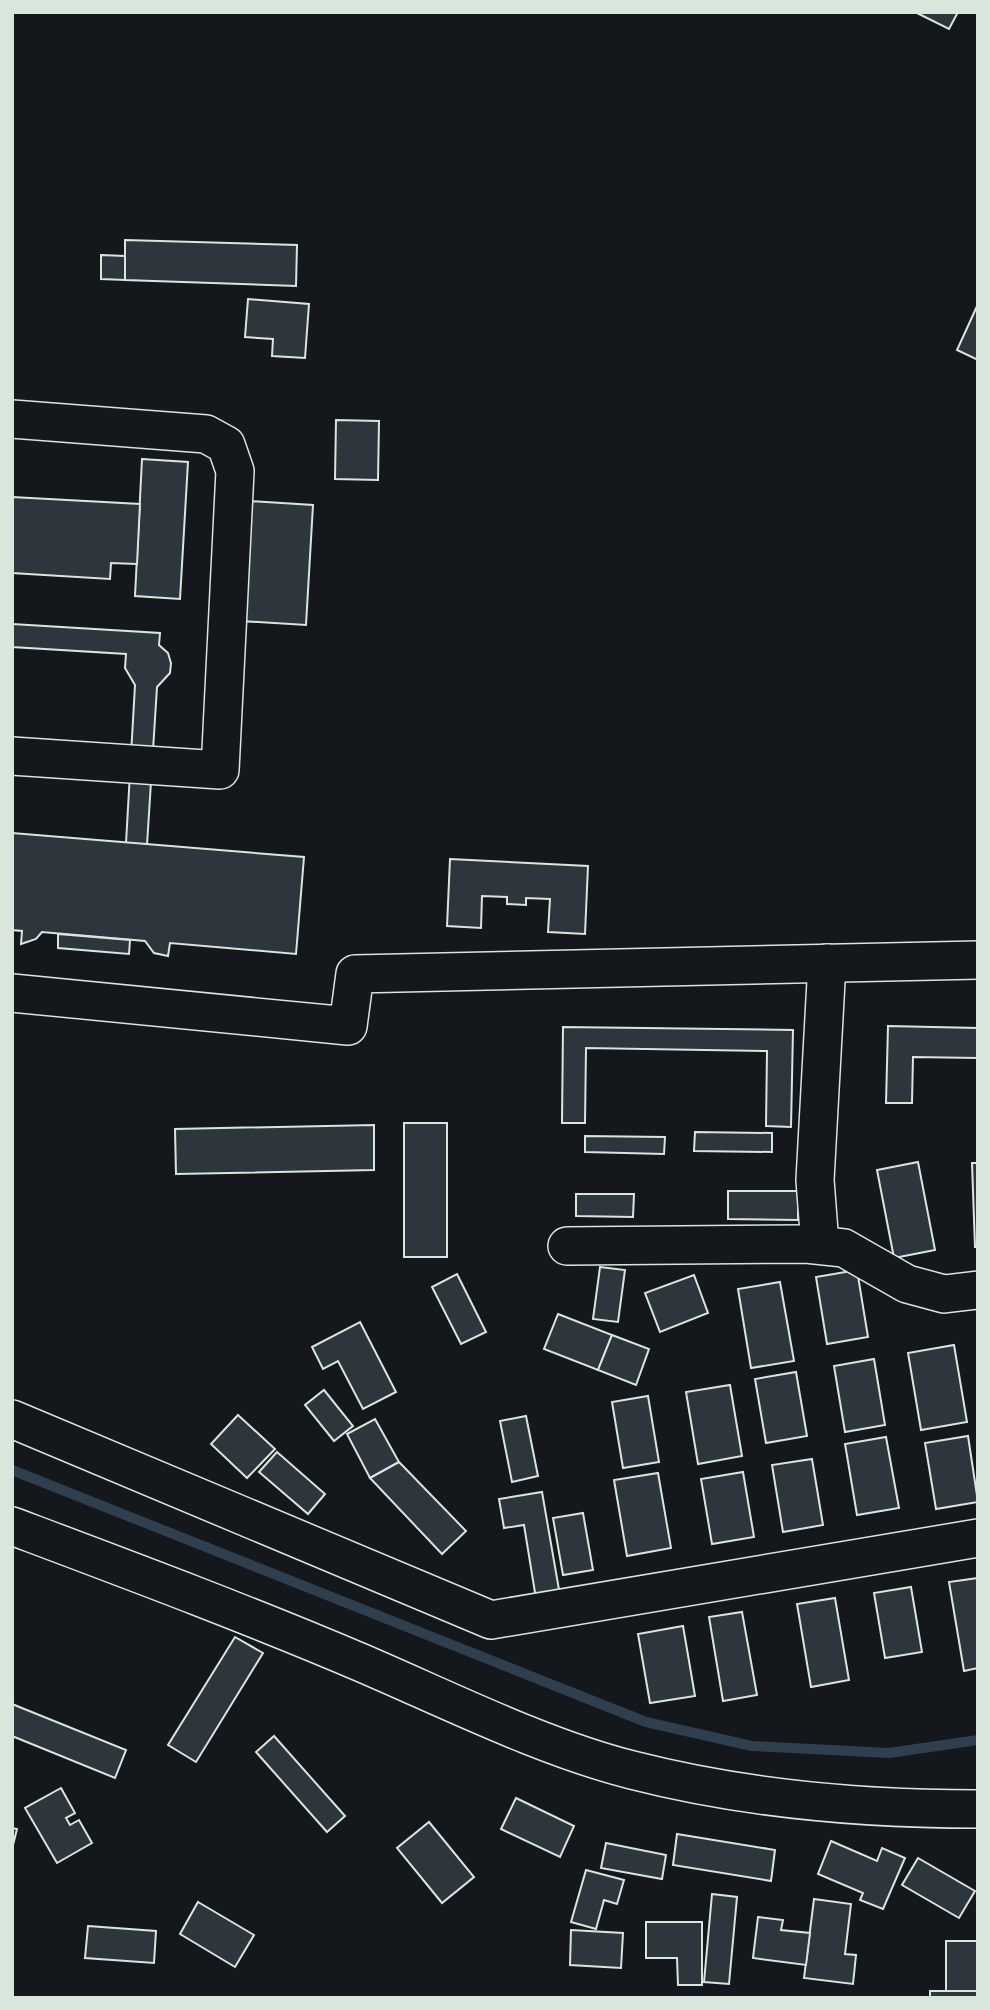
<svg xmlns="http://www.w3.org/2000/svg" width="990" height="2010" viewBox="0 0 990 2010" font-family="'Roboto Serif',serif">
<style>
.lines{fill:none;stroke-linecap:round;stroke-linejoin:round}
.stream{stroke:#2f3f4d;stroke-width:10}
.building{fill:#2c363c;stroke:#d8e6dc;stroke-width:2}
.minor-casing{stroke:#d8e6dc;stroke-width:40}
.minor{stroke:#14181c;stroke-width:37}
</style>
<rect width="100%" height="100%" fill="#14181c"/>
<g class="lines">
<!-- stream -->
<polyline class="stream" points="12,1470 646,1722 752,1746 889,1753 978,1740"/>
</g>
<!-- building -->
<g class="building">
<polygon points="915,12 958,12 949,29"/>
<polygon points="125,240 297,245 296,286 125,280"/>
<polygon points="101,255 125,256 125,280 101,279"/>
<polygon points="248,299 309,304 305,358 272,356 273,339 245,337"/>
<polygon points="978,304 978,360 957,350"/>
<polygon points="336,420 379,421 378,480 335,479"/>
<polygon points="142,459 188,462 180,599 135,596"/>
<polygon points="12,497 140,504 137,564 111,563 110,579 12,573"/>
<polygon points="248,501 313,505 306,625 241,621"/>
<polygon points="12,624 160,633 159,645 168,653 171,663 170,673 157,687 147,845 126,843 135,685 125,668 126,654 12,647"/>
<polygon points="12,833 304,857 296,954 170,943 168,956 154,953 145,941 42,932 36,939 21,944 22,931 12,930"/>
<polygon points="450,859 588,866 585,934 548,932 550,899 526,898 526,905 507,904 507,897 482,896 481,928 447,926"/>
<polygon points="58,934 130,940 129,954 58,948"/>
<polygon points="888,1026 978,1028 978,1058 913,1057 912,1103 886,1103"/>
<polygon points="563,1027 793,1030 791,1127 766,1126 767,1051 586,1048 585,1123 562,1123"/>
<rect x="404" y="1123" width="43" height="134"/>
<polygon points="374,1125 374,1170 176,1174 175,1129"/>
<polygon points="695,1132 772,1133 772,1152 694,1151"/>
<polygon points="585,1136 665,1137 664,1154 585,1152"/>
<polygon points="918,1162 935,1250 894,1258 877,1170"/>
<polygon points="972,1163 978,1163 978,1247 975,1247"/>
<polygon points="728,1191 798,1191 798,1220 728,1219"/>
<polygon points="576,1194 634,1194 633,1217 576,1216"/>
<polygon points="600,1267 625,1270 618,1322 593,1319"/>
<polygon points="857,1270 868,1337 827,1344 816,1277"/>
<polygon points="457,1274 486,1332 461,1344 432,1287"/>
<polygon points="694,1275 708,1313 660,1332 645,1293"/>
<polygon points="780,1282 794,1361 751,1368 738,1289"/>
<polygon points="558,1314 612,1335 598,1370 544,1349"/>
<polygon points="360,1322 396,1392 363,1409 338,1361 323,1369 312,1347"/>
<polygon points="612,1335 649,1349 636,1385 598,1370"/>
<polygon points="954,1345 967,1422 921,1430 908,1353"/>
<polygon points="874,1359 885,1425 845,1432 834,1366"/>
<polygon points="796,1372 807,1436 766,1443 755,1379"/>
<polygon points="730,1385 742,1456 698,1464 686,1392"/>
<polygon points="324,1390 353,1426 334,1441 305,1405"/>
<polygon points="648,1396 659,1462 623,1468 612,1402"/>
<polygon points="238,1415 275,1449 247,1478 211,1444"/>
<polygon points="526,1416 538,1476 512,1482 500,1421"/>
<polygon points="375,1419 399,1462 370,1478 347,1434"/>
<polygon points="968,1436 978,1502 936,1509 925,1443"/>
<polygon points="886,1437 899,1508 857,1515 845,1444"/>
<polygon points="277,1452 325,1494 308,1514 259,1472"/>
<polygon points="812,1459 823,1525 783,1532 772,1465"/>
<polygon points="399,1462 466,1531 442,1554 370,1478"/>
<polygon points="743,1472 754,1537 712,1544 701,1479"/>
<polygon points="658,1473 671,1548 627,1556 614,1480"/>
<polygon points="542,1492 562,1607 538,1611 524,1525 504,1528 499,1499"/>
<polygon points="583,1513 593,1570 563,1575 553,1518"/>
<polygon points="978,1578 978,1668 964,1671 949,1582"/>
<polygon points="911,1587 922,1652 885,1658 874,1593"/>
<polygon points="835,1598 849,1680 811,1687 797,1604"/>
<polygon points="742,1612 757,1695 723,1701 709,1617"/>
<polygon points="683,1626 695,1696 650,1703 638,1634"/>
<polygon points="235,1637 263,1653 196,1762 168,1745"/>
<polygon points="12,1704 126,1750 115,1778 12,1736"/>
<polygon points="274,1736 345,1816 327,1832 256,1752"/>
<polygon points="61,1788 75,1813 66,1818 70,1825 79,1820 92,1843 57,1863 25,1808"/>
<polygon points="516,1798 574,1826 560,1857 501,1829"/>
<polygon points="429,1822 474,1877 442,1903 397,1848"/>
<polygon points="12,1828 17,1829 12,1849"/>
<polygon points="677,1834 775,1850 771,1881 673,1865"/>
<polygon points="831,1841 877,1861 882,1848 905,1858 883,1909 860,1900 863,1893 818,1874"/>
<polygon points="606,1843 666,1855 662,1879 601,1868"/>
<polygon points="918,1858 975,1891 959,1918 902,1885"/>
<polygon points="586,1870 624,1880 617,1904 604,1900 596,1929 571,1922"/>
<polygon points="712,1894 737,1897 729,1984 704,1982"/>
<polygon points="814,1899 851,1904 845,1954 856,1955 853,1984 804,1978"/>
<polygon points="198,1902 254,1935 235,1967 180,1934"/>
<polygon points="758,1917 783,1920 781,1930 810,1933 806,1965 753,1958"/>
<polygon points="646,1922 702,1922 702,1985 678,1985 677,1958 646,1958"/>
<polygon points="88,1926 156,1931 154,1963 85,1958"/>
<polygon points="571,1930 623,1933 621,1968 570,1965"/>
<rect x="946" y="1941" width="32" height="50"/>
<rect x="930" y="1991" width="48" height="7"/>
</g>
<g class="lines">
<defs>
<g id="minor">
<polyline points="12,419 206,434 226,445 235,471 220,770 12,756"/>
<polyline points="12,993 348,1026 355,974 978,960"/>
<polyline points="820,1245 815,1180 827,963"/>
<polyline points="567,1246 806,1244 844,1248 907,1284 944,1294 978,1290"/>
<polyline points="12,1419 491,1620 978,1538"/>
<path d="M 12,1526 C 129,1570 247,1614 362,1663 C 446,1699 544,1748 632,1770 C 745,1799 861,1809 978,1809"/>
</g>
</defs>
<!-- minor casing -->
<use href="#minor" class="minor-casing"/>
<!-- minor -->
<use href="#minor" class="minor"/>
</g>
<!-- border -->
<rect width="990" height="2010" fill="none" stroke="#d8e6dc" stroke-width="28"/>
</svg>
